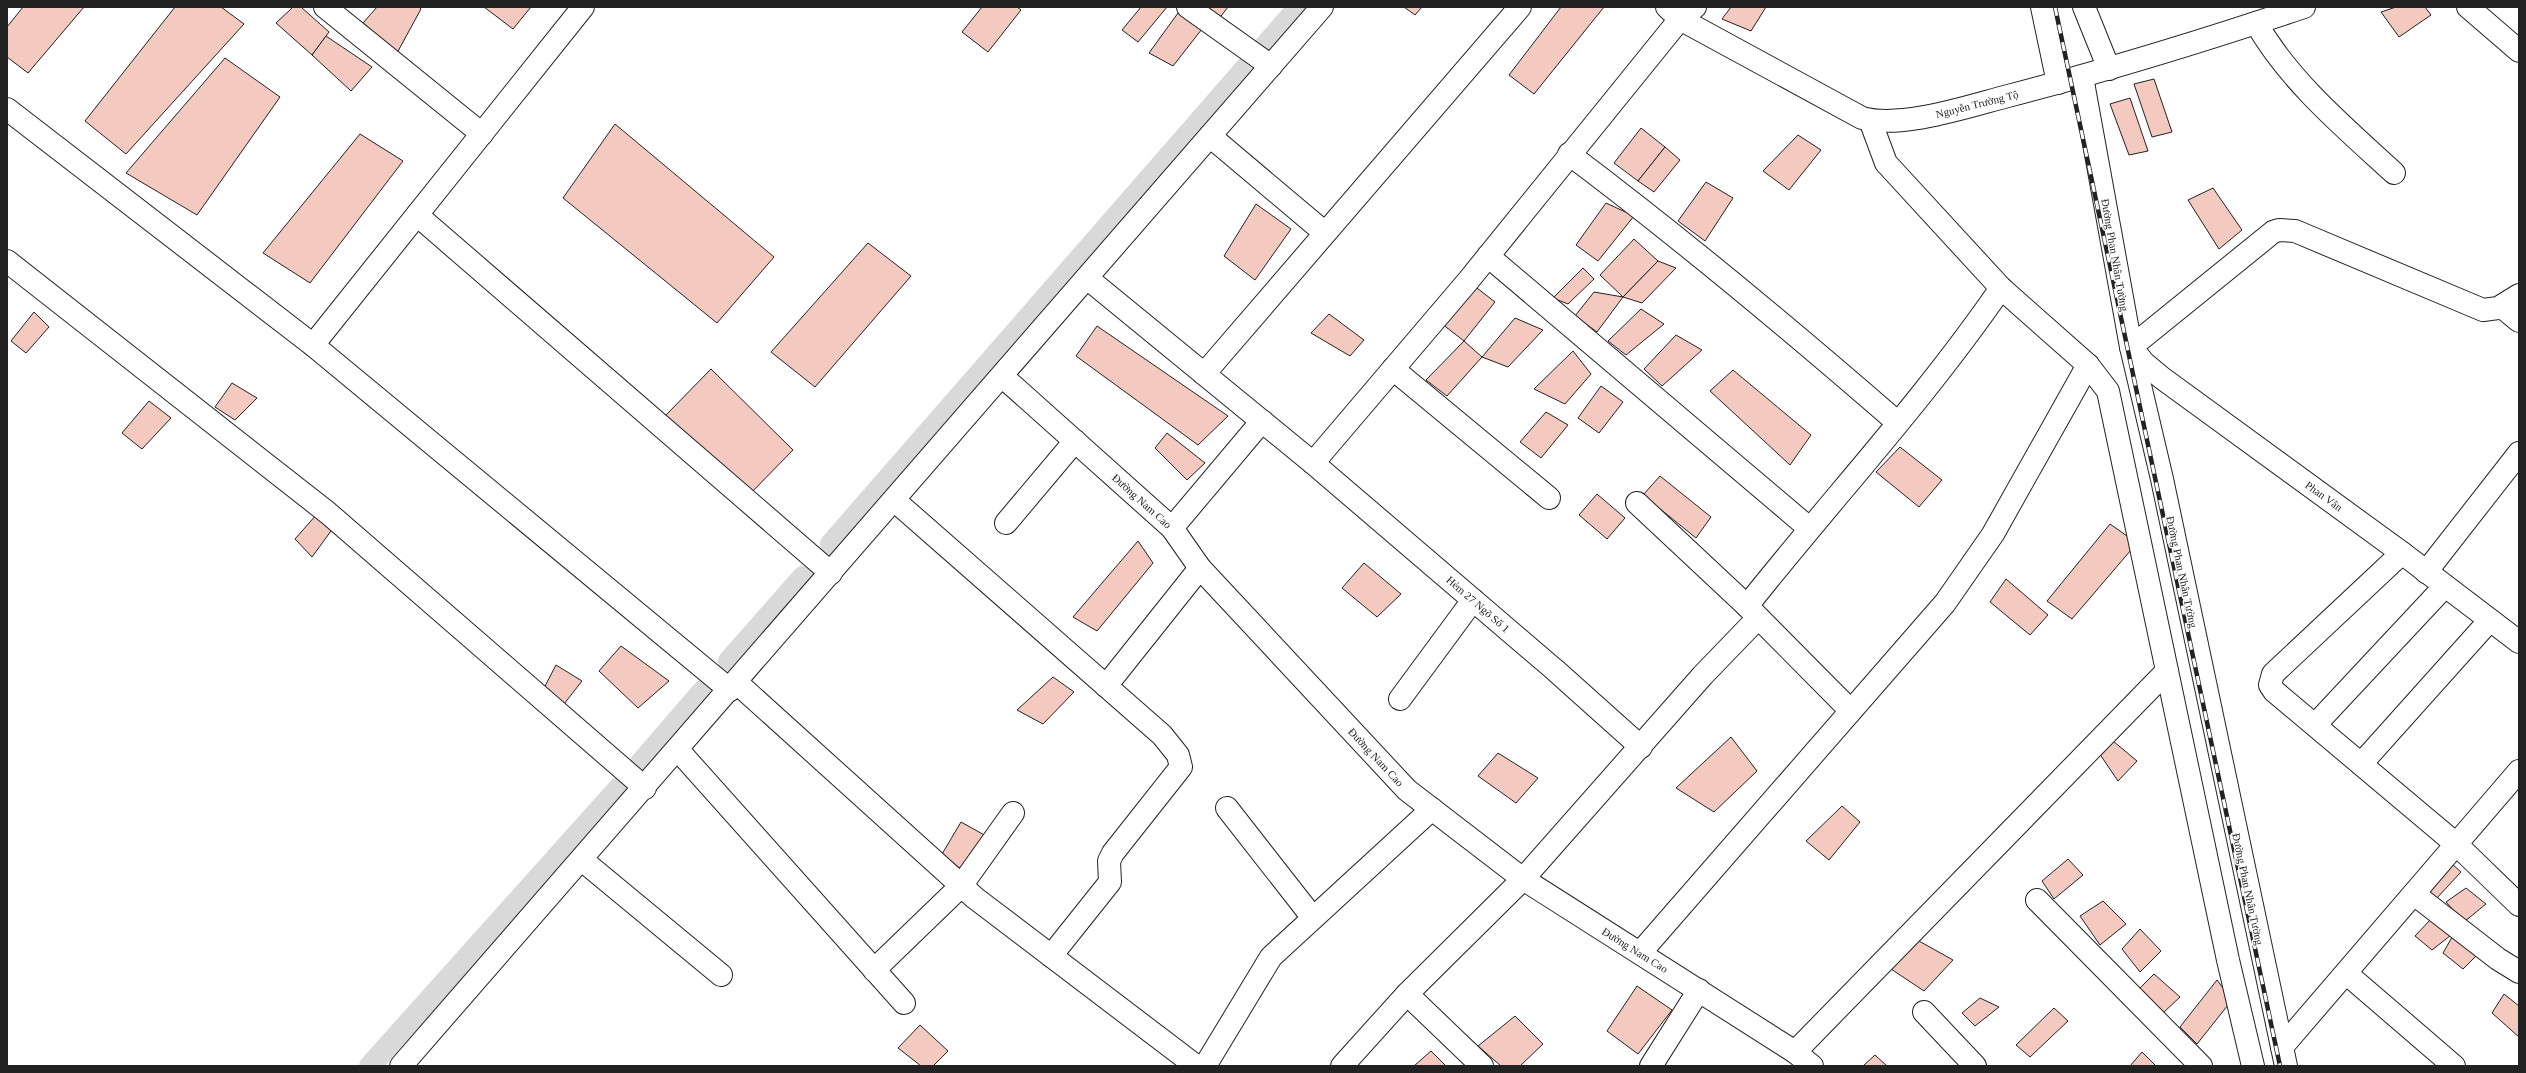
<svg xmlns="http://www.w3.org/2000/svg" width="2526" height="1073" viewBox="0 0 2526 1073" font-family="'Times New Roman',serif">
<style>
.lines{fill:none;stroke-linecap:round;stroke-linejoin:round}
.canal{stroke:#d9d9d9;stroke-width:22}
.building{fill:#f3c9c0;stroke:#222}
.minor-casing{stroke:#222;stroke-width:24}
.major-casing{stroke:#222;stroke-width:24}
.minor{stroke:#fff;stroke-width:22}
.major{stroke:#fff;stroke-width:22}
.rail-casing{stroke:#222;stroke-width:4.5}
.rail{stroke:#fff;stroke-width:3;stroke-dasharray:9;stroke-linecap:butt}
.labels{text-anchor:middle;stroke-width:3;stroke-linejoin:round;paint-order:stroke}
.street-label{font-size:11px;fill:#222;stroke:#fff}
</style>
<rect width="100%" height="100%" fill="#fff"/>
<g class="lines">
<!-- canal -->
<g class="canal">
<polyline points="831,544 1299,7"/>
<polyline points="729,661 803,577"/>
<polyline points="640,764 703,691"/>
<polyline points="370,1066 619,788"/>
</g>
</g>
<!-- building -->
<g class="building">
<polygon points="23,7 84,7 28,73 7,57 7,27"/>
<polygon points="175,7 221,7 244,24 126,154 85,121"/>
<polygon points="293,7 301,7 329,32 312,55 276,23"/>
<polygon points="377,7 419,7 421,9 397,53 363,23"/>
<polygon points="484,7 531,7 513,29"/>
<polygon points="982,7 1017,7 1021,10 988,52 962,32"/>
<polygon points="1141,7 1167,7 1138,42 1122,30"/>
<polygon points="1202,7 1228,7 1218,20"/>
<polygon points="1404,7 1422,7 1415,15"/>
<polygon points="1561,7 1604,7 1534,94 1509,75"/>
<polygon points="1731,7 1766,7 1751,31 1722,19"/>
<polygon points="2396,7 2425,7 2431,15 2399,37 2381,12"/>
<polygon points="1178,13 1202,29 1173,66 1149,53"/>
<polygon points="326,36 372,67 351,91 312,55"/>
<polygon points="225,58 280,97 197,215 126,173"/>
<polygon points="2154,79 2172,132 2152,137 2134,84"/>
<polygon points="2130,98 2148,151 2129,155 2110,104"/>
<polygon points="615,124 774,257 717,323 563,198"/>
<polygon points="1641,128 1665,147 1638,181 1614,163"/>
<polygon points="360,134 403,161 310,283 263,253"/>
<polygon points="1798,135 1821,150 1789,190 1763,171"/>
<polygon points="1665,147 1680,160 1654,192 1638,181"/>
<polygon points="1706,182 1733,198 1705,241 1678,221"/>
<polygon points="2213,188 2242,230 2219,249 2188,200"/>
<polygon points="1606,203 1634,216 1598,261 1576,245"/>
<polygon points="1256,204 1291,229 1255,280 1224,256"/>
<polygon points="1634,239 1658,261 1623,297 1600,275"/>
<polygon points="868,243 911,276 815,387 771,352"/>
<polygon points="1658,261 1676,268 1642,303 1623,297"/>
<polygon points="1583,268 1594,279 1568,304 1553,298"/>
<polygon points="1468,281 1495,302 1464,341 1437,320"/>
<polygon points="1594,292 1623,297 1597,332 1575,316"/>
<polygon points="1641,309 1664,324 1626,355 1608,341"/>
<polygon points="34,312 49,327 26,353 11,341"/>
<polygon points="1329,314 1364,340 1350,356 1311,333"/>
<polygon points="1515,318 1543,330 1508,367 1482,357"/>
<polygon points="1097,326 1228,416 1198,445 1076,356"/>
<polygon points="1676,335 1702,350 1662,386 1644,369"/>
<polygon points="1464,341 1482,357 1447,396 1426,380"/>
<polygon points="1573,351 1591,374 1565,404 1534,389"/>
<polygon points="711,369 793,450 747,497 665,416"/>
<polygon points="1733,370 1811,435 1790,465 1710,391"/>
<polygon points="232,383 257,398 235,420 215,407"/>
<polygon points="1601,386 1623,402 1599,433 1578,418"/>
<polygon points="149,401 171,418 142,449 122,433"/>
<polygon points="1546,412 1568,425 1541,458 1520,442"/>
<polygon points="1167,433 1205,463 1187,480 1155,448"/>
<polygon points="1900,447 1942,480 1919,507 1876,472"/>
<polygon points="1660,476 1711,517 1696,538 1643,495"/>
<polygon points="1597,494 1625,518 1607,539 1579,515"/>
<polygon points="317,514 331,531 312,557 295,539"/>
<polygon points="2110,524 2137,543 2072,619 2047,601"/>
<polygon points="1138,541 1153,563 1097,631 1073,617"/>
<polygon points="1364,563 1401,594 1377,617 1342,588"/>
<polygon points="2006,579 2048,615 2030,635 1990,602"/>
<polygon points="621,646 669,681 638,708 599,671"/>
<polygon points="556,665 582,681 564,704 543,690"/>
<polygon points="1053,677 1074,692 1043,724 1017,710"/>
<polygon points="1731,737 1757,771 1714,812 1676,788"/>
<polygon points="2113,741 2137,761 2118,781 2099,753"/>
<polygon points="1498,753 1538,778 1516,803 1478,776"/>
<polygon points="1842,806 1860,822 1829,860 1806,841"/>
<polygon points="961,822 988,837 962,870 942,854"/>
<polygon points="2068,859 2083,875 2054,899 2042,881"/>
<polygon points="2451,863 2461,872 2436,899 2427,891"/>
<polygon points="2466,888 2486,904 2464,922 2446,902"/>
<polygon points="2103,901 2126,924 2100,945 2080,916"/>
<polygon points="2432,918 2455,932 2432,950 2415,936"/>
<polygon points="2140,929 2161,951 2140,972 2122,949"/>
<polygon points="2455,932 2481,951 2463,969 2443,953"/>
<polygon points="1919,941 1953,960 1924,991 1891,969"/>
<polygon points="2154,974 2180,997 2163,1013 2139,989"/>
<polygon points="2217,980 2232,1000 2197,1044 2180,1027"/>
<polygon points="1637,986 1672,1010 1638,1054 1607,1031"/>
<polygon points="2504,994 2519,1006 2519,1037 2492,1013"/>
<polygon points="1980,998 1999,1007 1975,1026 1962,1013"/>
<polygon points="2054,1008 2068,1021 2030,1057 2016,1045"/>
<polygon points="1515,1016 1543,1044 1520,1066 1501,1066 1478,1046"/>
<polygon points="920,1025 948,1051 933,1066 921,1066 898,1048"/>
<polygon points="1431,1051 1446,1066 1414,1066"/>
<polygon points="2142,1052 2156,1066 2130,1066"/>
<polygon points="1875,1055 1887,1066 1863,1066"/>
</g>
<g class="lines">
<defs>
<g id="minor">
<polyline points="325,7 482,134"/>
<polyline points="1188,7 1271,66"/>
<polyline points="2042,7 2058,83"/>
<polyline points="2084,7 2109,69"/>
<polyline points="2468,7 2519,51"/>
<path d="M 2256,23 C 2290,82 2344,127 2394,173"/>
<polyline points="2082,77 2131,347 2162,479 2286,1066"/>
<polyline points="7,109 313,345 730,690"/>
<polyline points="1870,120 1886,163 2001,288 2088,365 2108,391 2228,960 2253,1066"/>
<polyline points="1210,136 1325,233"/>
<path d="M 1569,154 C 1682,239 1791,330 1898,423"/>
<polyline points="417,215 831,573"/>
<polyline points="1488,256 1809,528"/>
<polyline points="7,261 328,513 645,788"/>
<polyline points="1087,278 1313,463 1555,670 1641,747"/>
<polyline points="2519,295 2498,308 2483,310 2295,231 2279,230 2273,232 2131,347 2144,363 2162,378 2402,553 2519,642"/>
<polyline points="2502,307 2519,321"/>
<polyline points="313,345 583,7"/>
<polyline points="1393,369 1549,498"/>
<polyline points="1204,374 1520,7"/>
<polyline points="1002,376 1172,528 1200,568 1407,790 1523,879 1795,1052 1812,1066"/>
<polyline points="1313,463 1468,281 1680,19 1695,7"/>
<polyline points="894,500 1162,735 1178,755 1181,767 1113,853 1109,861 1110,882 1051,956"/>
<polyline points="1637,503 1747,606 1850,710"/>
<polyline points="1006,523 1075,441"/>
<polyline points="1172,528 1262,421"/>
<polyline points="2402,553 2273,674 2270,685 2274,691 2456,844 2519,905"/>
<polyline points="2426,572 2519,453"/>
<path d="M 1747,606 C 1831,500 1924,400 2001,288"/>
<polyline points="736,682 975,898 1196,1066"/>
<polyline points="1106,686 1200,568"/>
<polyline points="1400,699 1473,600"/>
<polyline points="2315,725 2445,586"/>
<polyline points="678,750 904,1003"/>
<polyline points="2361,764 2490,620"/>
<polyline points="1227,808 1313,918"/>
<polyline points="582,860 721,975"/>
<polyline points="2414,894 2498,959 2519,972"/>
<polyline points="2037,900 2201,1066"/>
<polyline points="1640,953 1945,603 1993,534 2088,365"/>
<polyline points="874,970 961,886 1013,813"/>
<polyline points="2347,974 2454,1066"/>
<polyline points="1407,994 1482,1066"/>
<polyline points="1924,1012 1975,1066"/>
<polyline points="2282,1047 2519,771"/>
<polyline points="1795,1052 2167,671"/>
<polyline points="401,1066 1322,7"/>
<polyline points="1205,1066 1271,957 1432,809"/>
<polyline points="1342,1066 1407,994 1523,879 1703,675 1758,618"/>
<polyline points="1651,1066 1699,990"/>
</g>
<path id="major" d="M 1667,7 L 1680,19 L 1862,118 C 1902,129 1969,106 2008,96 C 2108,70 2206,40 2304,7"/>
</defs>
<!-- minor casing -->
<use href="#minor" class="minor-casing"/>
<!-- major casing -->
<use href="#major" class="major-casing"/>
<!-- minor -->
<use href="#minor" class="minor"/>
<!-- major -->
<use href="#major" class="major"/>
<defs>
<polyline id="rail" points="2055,7 2280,1066"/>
</defs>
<!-- rail casing -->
<use href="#rail" class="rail-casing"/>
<!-- rail -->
<use href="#rail" class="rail"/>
</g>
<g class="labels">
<!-- street labels -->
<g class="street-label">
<text transform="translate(1977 104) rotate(-14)" y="4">Nguyễn Trường Tộ</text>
<text transform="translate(2115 255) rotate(80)" y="4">Đường Phan Nhân Tường</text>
<text transform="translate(2324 496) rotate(36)" y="4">Phan Vân</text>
<text transform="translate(1142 501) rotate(42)" y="4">Đường Nam Cao</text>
<text transform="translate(2182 572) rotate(78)" y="4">Đường Phan Nhân Tường</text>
<text transform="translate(1478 604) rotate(41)" y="4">Hẻm 27 Ngõ Số 1</text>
<text transform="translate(1376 757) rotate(47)" y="4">Đường Nam Cao</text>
<text transform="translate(2248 889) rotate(78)" y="4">Đường Phan Nhân Tường</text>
<text transform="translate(1635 950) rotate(32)" y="4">Đường Nam Cao</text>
</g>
</g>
<!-- border -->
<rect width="2526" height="1073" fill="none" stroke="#222222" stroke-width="16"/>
</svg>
